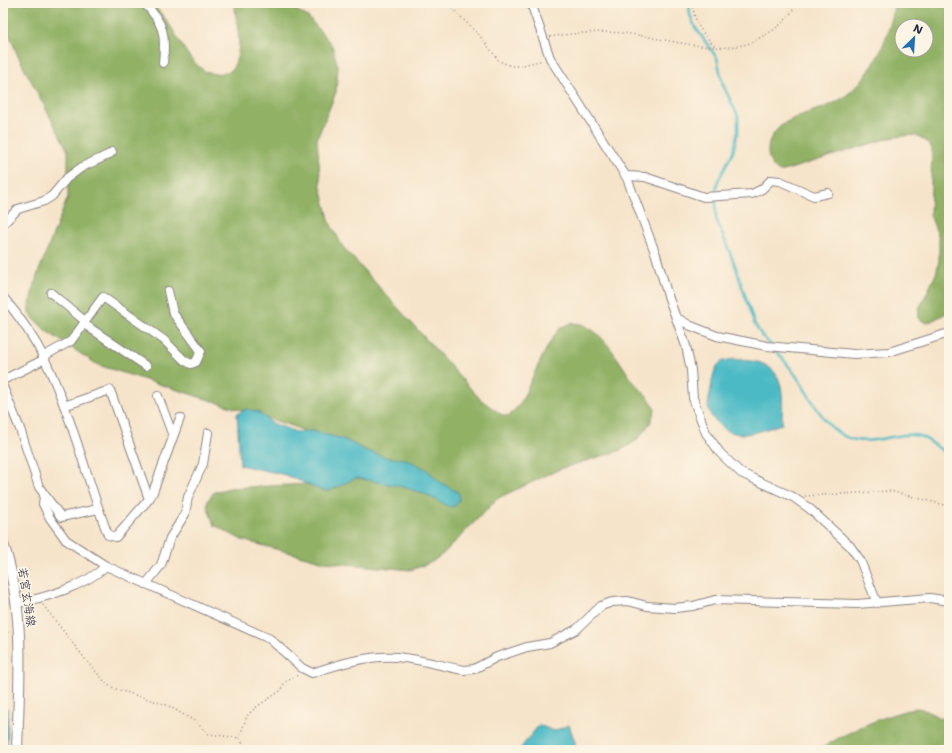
<svg xmlns="http://www.w3.org/2000/svg" width="952" height="753" viewBox="0 0 952 753" font-family="'Shantell Sans','Klee One',sans-serif">
<style>
.forest{fill:#91b165;stroke:#5a6a50;fill-rule:evenodd}
.water{fill:#4cbac5;stroke:#376e80}
.lines{fill:none;stroke-linecap:round;stroke-linejoin:round}
.stream{stroke:#4cbac5;stroke-width:2.5}
.minor-casing{stroke:#8c8382;stroke-width:10}
.major-casing{stroke:#8c8382;stroke-width:12}
.path{stroke:#8c8382;stroke-width:1.5;stroke-dasharray:1 3;stroke-linecap:butt}
.minor{stroke:#fff;stroke-width:8}
.major{stroke:#fff;stroke-width:10}
.labels{text-anchor:middle;stroke-width:3.5;stroke-linejoin:round;paint-order:stroke}
.street-label{font-size:12px;fill:#22223b;stroke:#fcf5e5}
</style>
<rect width="100%" height="100%" fill="#fcf5e5"/>
<filter id="ink" filterUnits="userSpaceOnUse"><feTurbulence type="fractalNoise" baseFrequency=".025" numOctaves="2"/><feDisplacementMap in="SourceGraphic" scale="8" xChannelSelector="R" yChannelSelector="G"/><feConvolveMatrix kernelMatrix="1 2 1 2 8 2 1 2 1" color-interpolation-filters="sRGB"/></filter>
<filter id="wash" filterUnits="userSpaceOnUse"><feTurbulence type="fractalNoise" baseFrequency=".012" numOctaves="4" result="noise"/><feDisplacementMap in="SourceGraphic" scale="16" xChannelSelector="R" yChannelSelector="G"/><feGaussianBlur stdDeviation="0.9" result="paint"/><feColorMatrix in="noise" values="0 0 0 0 0 0 0 0 0 0 0 0 0 0 0 0 0 1.4 0 .05"/><feComposite in="paint" operator="in"/></filter>
<g filter="url(#wash)">
<rect width="100%" height="100%" fill="#f6e4ca"/>
<!-- forest -->
<g class="forest">
<path d="M 3,3 L 152,3 C 156,8 160,12 164,17 C 177,33 186,60 205,71 C 212,75 224,74 232,70 C 244,46 237,32 235,7 L 238,3 L 284,3 L 308,17 L 332,45 L 338,67 L 336,92 L 317,139 L 321,187 L 330,223 L 343,247 L 481,400 L 502,415 L 509,416 L 520,404 C 528,389 550,334 562,327 C 593,309 619,363 633,381 C 642,393 649,394 655,410 L 650,423 L 644,431 L 637,440 L 621,450 L 560,469 L 498,498 L 444,553 L 432,562 L 411,570 L 325,562 L 242,540 L 214,525 L 207,505 L 208,500 L 214,492 L 230,488 L 308,484 L 312,480 L 316,436 L 292,426 L 98,365 L 46,331 L 29,314 L 29,304 L 38,273 L 68,197 L 68,151 L 18,56 L 3,19 Z"/>
<path d="M 894,3 L 949,3 L 949,312 C 941,315 934,321 926,323 L 918,318 L 919,309 L 936,274 L 939,261 L 939,238 L 930,215 L 932,149 L 929,143 L 918,136 L 910,135 L 889,138 L 780,172 C 765,164 765,144 775,132 C 786,117 813,112 830,105 C 866,90 891,40 894,3 ZM 902,26 L 926,26 L 926,50 L 902,50 Z"/>
<path d="M 916,708 L 922,709 L 949,722 L 949,750 L 819,750 C 848,731 882,716 916,708 Z"/>
</g>
<!-- water -->
<g class="water">
<path d="M 735,359 C 744,361 757,360 765,365 C 787,375 782,405 782,424 C 769,427 758,434 744,434 C 729,435 713,424 709,410 C 707,404 710,394 711,389 C 712,380 713,372 718,365 C 722,360 729,360 735,359 Z"/>
<polygon points="246,409 258,412 272,423 296,432 313,431 343,439 367,451 389,458 406,459 426,469 440,482 459,493 459,500 455,506 450,507 423,493 399,486 356,478 329,491 321,490 286,475 240,465 237,414"/>
<polygon points="3,707 8,709 7,750 3,750"/>
<polygon points="539,725 554,731 569,725 575,742 575,750 519,750"/>
</g>
<g class="lines">
<!-- stream -->
<g class="stream">
<polyline points="689,3 690,15 695,27 717,58 723,85 738,116 738,131 733,152 719,179 716,188 716,219 735,265 754,323 762,336 771,345"/>
<path d="M 774,349 C 783,359 792,369 799,380 C 810,397 825,427 844,436 C 871,450 898,428 922,437 C 931,441 941,450 949,456"/>
</g>
</g>
</g>
<g filter="url(#ink)">
<g class="lines">
<defs>
<g id="minor">
<path d="M 144,3 C 164,23 166,35 163,63"/>
<polyline points="531,3 550,58 627,178 656,255 667,293 686,346 691,370 693,398 706,433 720,453 741,473 793,497 810,509 850,546 860,560 877,603"/>
<polyline points="626,176 645,177 704,197 752,194 762,189 771,180 780,181 814,196 828,193"/>
<polyline points="3,224 18,209 44,201 52,196 67,178 82,167 108,155 112,152"/>
<polyline points="51,293 85,321"/>
<path d="M 3,297 C 19,316 34,337 45,360 C 72,416 86,477 108,535 L 116,537 L 149,499 L 110,390 L 64,406"/>
<polyline points="677,318 691,326 717,336 767,346 854,354 889,352 949,333"/>
<polyline points="84,324 146,366"/>
<polyline points="3,380 45,359 46,355 71,341 103,297 164,340 184,360 191,364 196,362 201,351 173,313 168,291"/>
<polyline points="3,387 20,429 39,487 61,517 98,509"/>
<polyline points="158,396 173,436"/>
<path d="M 44,496 L 43,504 L 50,518 L 66,540 L 106,566 L 270,639 L 302,668 L 312,673 C 339,664 368,655 397,657 C 419,659 442,666 464,670 L 474,669 L 497,657 L 527,647 L 550,643 L 577,629 L 601,606 L 612,602 L 628,601 L 647,606 L 675,608 L 693,606 L 715,600 L 857,604 L 930,598 L 949,601"/>
<polyline points="149,499 153,492 180,418"/>
<polyline points="146,584 161,565 170,538 185,514 188,497 203,464 208,433"/>
<path d="M 17,603 C 45,598 85,586 106,566"/>
</g>
<path id="major" d="M 3,544 C 26,611 19,681 17,750"/>
</defs>
<!-- minor casing -->
<use href="#minor" class="minor-casing"/>
<!-- major casing -->
<use href="#major" class="major-casing"/>
<!-- path -->
<g class="path">
<polyline points="447,3 480,36 499,61 511,66 519,66 543,60"/>
<path d="M 693,3 C 693,22 702,33 715,46"/>
<path d="M 550,37 C 573,33 600,31 623,33 C 659,37 709,53 743,45 C 751,44 758,38 765,35 C 778,28 791,17 796,3"/>
<polyline points="805,496 891,491 949,506"/>
<polyline points="43,605 89,664 108,685 116,689 167,705 193,720 209,734 239,738 247,750"/>
<polyline points="3,638 9,632"/>
<polyline points="239,738 247,716 255,708 280,691 285,682 298,675"/>
</g>
<!-- minor -->
<use href="#minor" class="minor"/>
<!-- major -->
<use href="#major" class="major"/>
</g>
</g>
<g class="labels">
<!-- street labels -->
<g class="street-label">
<text transform="translate(27 597) rotate(81)" y="4">若宮玄海線</text>
</g>
</g>
<!-- margin -->
<rect width="952" height="753" fill="none" stroke="#fcf5e5" stroke-width="16"/>
<!-- north arrow -->
<g transform="translate(914 38) rotate(25)"><circle r="19" fill="#fcf5e5" stroke="#a5a1a1"/>
<path d="M0-3L7 15L0 10L-7 15Z" fill="#1f6fb2"/>
<text y="-6" font-size="11" font-weight="bold" text-anchor="middle" fill="#22223b">N</text>
</g>
</svg>
